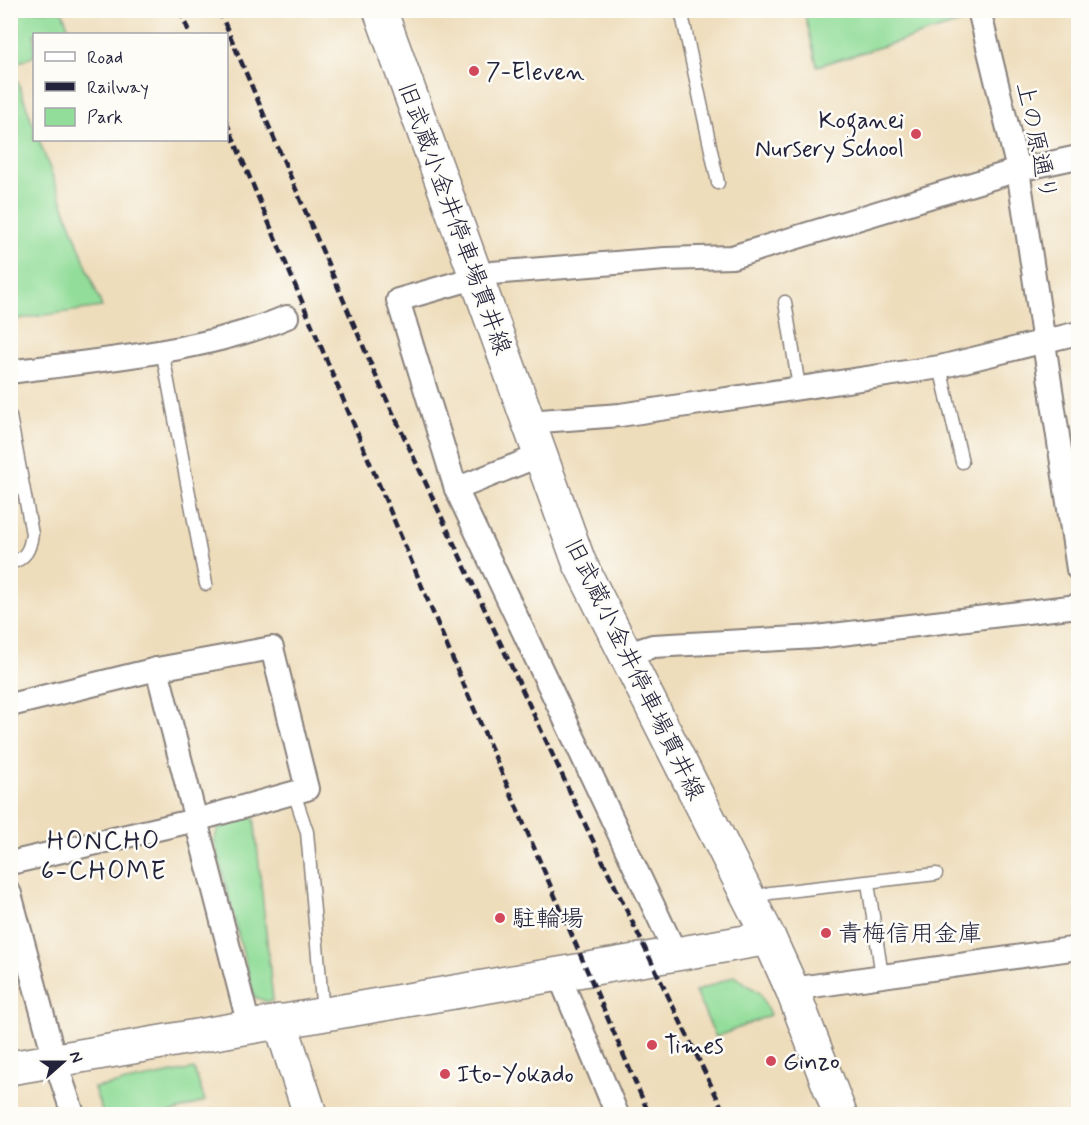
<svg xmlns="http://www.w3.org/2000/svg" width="1089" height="1125" viewBox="0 0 1089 1125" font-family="Mynerve,'Klee One',sans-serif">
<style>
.park{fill:#92dd99;stroke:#5a806a;stroke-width:1.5}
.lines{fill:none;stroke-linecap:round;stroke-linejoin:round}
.lane-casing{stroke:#88807b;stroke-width:15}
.street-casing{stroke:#88807b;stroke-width:26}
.secondary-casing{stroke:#88807b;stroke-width:36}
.lane{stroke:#fff;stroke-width:12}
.street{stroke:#fff;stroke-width:22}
.secondary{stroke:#fff;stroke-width:33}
.rail{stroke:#22223b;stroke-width:4.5;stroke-dasharray:9 4.5;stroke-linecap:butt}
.poi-dot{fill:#d1495b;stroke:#fdfcf7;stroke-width:2}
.labels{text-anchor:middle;stroke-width:5;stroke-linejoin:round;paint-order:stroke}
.poi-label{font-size:24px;fill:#22223b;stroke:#fdfcf7;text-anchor:start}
.street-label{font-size:24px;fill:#22223b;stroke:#fdfcf7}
.neighbourhood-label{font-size:26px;letter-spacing:1.5px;fill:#22223b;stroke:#fdfcf7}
</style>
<rect width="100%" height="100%" fill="#fdfcf7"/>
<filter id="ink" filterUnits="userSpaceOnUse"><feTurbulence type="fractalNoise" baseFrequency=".0167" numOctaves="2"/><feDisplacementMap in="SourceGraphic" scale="12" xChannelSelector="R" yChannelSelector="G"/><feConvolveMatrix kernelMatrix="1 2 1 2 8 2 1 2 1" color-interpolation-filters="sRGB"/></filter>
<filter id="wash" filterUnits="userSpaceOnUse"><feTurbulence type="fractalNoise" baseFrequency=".008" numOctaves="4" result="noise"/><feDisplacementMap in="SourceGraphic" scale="24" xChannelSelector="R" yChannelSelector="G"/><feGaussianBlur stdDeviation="1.35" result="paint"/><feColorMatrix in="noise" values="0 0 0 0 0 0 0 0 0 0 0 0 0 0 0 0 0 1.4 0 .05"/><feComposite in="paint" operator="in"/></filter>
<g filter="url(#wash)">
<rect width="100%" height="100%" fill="#edb"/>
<!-- park -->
<g class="park">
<polygon points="11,10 62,11 71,34 34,34 34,56 11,66"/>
<polygon points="804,11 964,11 967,21 817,66"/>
<polygon points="16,77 34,127 34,140 39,140 102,307 11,320 10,78"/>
<polygon points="254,816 273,1000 268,1002 254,997 214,840 220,823"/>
<polygon points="734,976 760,993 770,1015 716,1037 695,992"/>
<polygon points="194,1069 205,1101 167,1114 103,1114 94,1088"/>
</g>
</g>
<g filter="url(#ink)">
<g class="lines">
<defs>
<g id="lane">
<polyline points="681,10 718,183"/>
<polyline points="785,302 799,387"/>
<polyline points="162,350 206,584"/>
<polyline points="940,367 962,462"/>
<path d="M 10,416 L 32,534 C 30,549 26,559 10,563"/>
<polyline points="294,793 307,832 323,1013"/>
<polyline points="868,883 882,976"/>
<polyline points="752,899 770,893 936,874"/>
</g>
<g id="street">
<polyline points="979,10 1018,170 1078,569"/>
<path d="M 10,372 C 102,359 201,353 287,317"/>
<polyline points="528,422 620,415 940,367 1078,333"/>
<polyline points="456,489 541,455"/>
<polyline points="625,655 653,646 816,637 1078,606"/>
<polyline points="157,669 249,1026"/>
<polyline points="10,705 157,669 272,648 307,789 196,820 10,863"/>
<polyline points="10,894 55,1060 73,1114"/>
<polyline points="676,954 456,489 398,300 492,273 665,259 732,257 1018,170 1078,157"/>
<polyline points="559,975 617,1114"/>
<polyline points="792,989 1078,948"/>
</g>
<g id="secondary">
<polyline points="380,10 579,562 769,938 792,989 840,1114"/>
<polyline points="280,1021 310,1114"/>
<polyline points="10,1068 769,938"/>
</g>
</defs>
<!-- lane casing -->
<use href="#lane" class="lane-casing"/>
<!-- street casing -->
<use href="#street" class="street-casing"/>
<!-- secondary casing -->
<use href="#secondary" class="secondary-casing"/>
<!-- lane -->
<use href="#lane" class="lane"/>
<!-- street -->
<use href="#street" class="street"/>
<!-- secondary -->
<use href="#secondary" class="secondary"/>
<!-- rail -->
<g class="rail">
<polyline points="180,10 190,34"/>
<polyline points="219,10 379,383 584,822 725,1114"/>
<polyline points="226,121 447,646 649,1114"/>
</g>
</g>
</g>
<!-- markers -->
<g class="poi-dot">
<circle cx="474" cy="71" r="6"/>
<circle cx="916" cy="134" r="6"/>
<circle cx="500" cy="918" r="6"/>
<circle cx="826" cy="933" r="6"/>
<circle cx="652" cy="1045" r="6"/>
<circle cx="771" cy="1061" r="6"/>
<circle cx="445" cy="1074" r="6"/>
</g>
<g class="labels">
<!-- poi labels -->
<g class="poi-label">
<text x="486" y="79">7-Eleven</text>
<text x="904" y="128" text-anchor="end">Koganei<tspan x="904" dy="28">Nursery School</tspan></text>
<text x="512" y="926">駐輪場</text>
<text x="838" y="941">青梅信用金庫</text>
<text x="664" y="1053">Times</text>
<text x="783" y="1069">Ginzo</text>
<text x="457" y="1082">Ito-Yokado</text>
</g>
<!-- street labels -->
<g class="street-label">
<text transform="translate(1037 141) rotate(78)" y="8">上の原通り</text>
<text transform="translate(455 218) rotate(70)" y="8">旧武蔵小金井停車場貫井線</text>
<text transform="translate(635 669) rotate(64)" y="8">旧武蔵小金井停車場貫井線</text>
</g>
<!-- neighbourhood labels -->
<g class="neighbourhood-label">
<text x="104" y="849">HONCHO<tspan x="104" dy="30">6-CHOME</tspan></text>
</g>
</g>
<!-- margin -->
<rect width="1089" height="1125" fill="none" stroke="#fdfcf7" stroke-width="36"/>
<!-- legend -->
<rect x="33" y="33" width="195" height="108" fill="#fdfcf7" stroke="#a5a5ac" stroke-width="1.5"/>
<rect x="45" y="52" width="30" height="9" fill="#ffffff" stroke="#a5a5ac" stroke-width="1.5"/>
<text x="87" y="63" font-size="18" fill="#22223b">Road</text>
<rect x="45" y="82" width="30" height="9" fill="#22223b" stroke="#a5a5ac" stroke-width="1.5"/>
<text x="87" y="93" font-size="18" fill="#22223b">Railway</text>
<rect x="45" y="108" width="30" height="18" fill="#92dd99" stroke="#a5a5ac" stroke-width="1.5"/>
<text x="87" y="123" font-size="18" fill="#22223b">Park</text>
<!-- north arrow -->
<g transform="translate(63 1062) rotate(69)" stroke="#fdfcf7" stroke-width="4.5" paint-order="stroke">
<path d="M0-4.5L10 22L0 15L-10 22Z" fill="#22223b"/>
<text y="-9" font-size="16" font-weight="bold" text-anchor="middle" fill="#22223b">N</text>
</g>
</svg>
